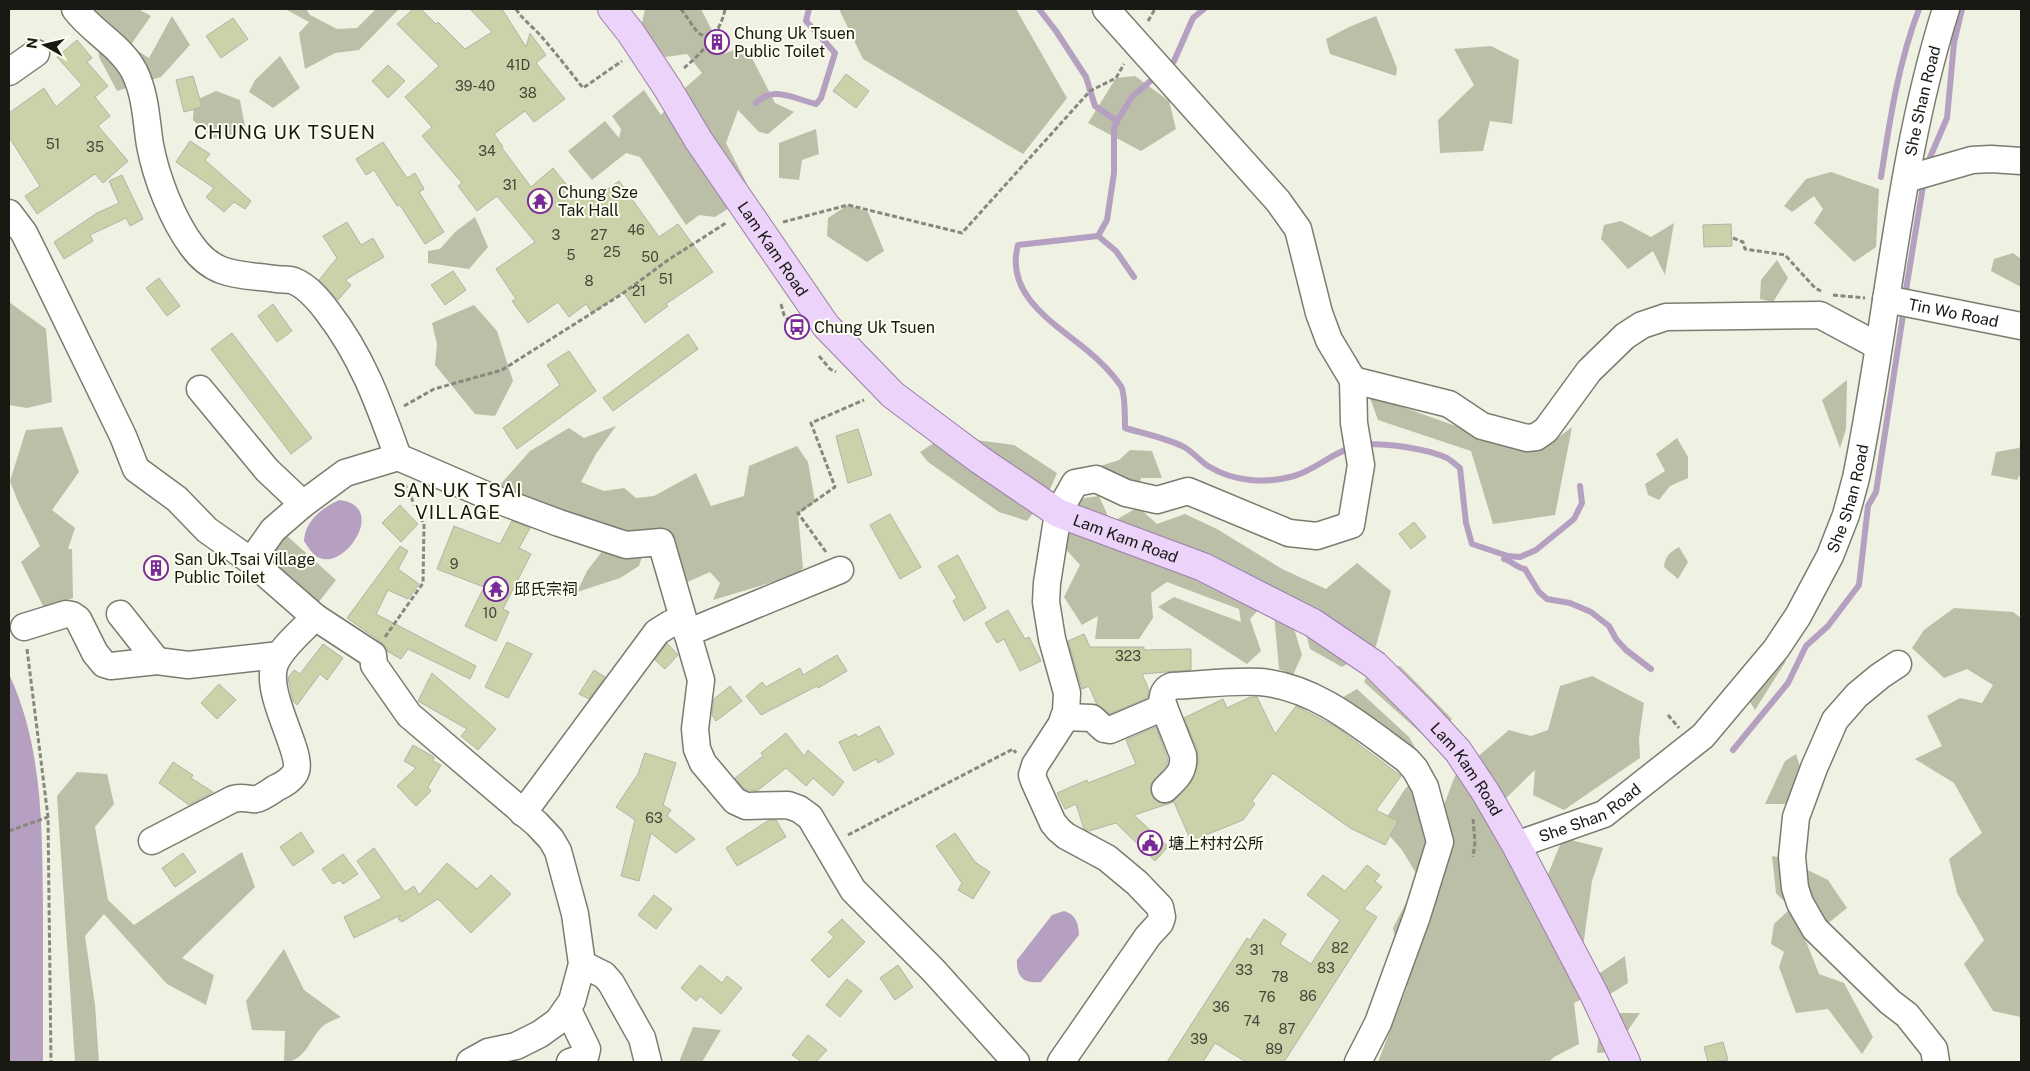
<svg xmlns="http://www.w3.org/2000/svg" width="2030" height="1071" viewBox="0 0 2030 1071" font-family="'Public Sans','Noto Sans TC',sans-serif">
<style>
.green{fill:#bbbfa7}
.water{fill:#b6a0c1}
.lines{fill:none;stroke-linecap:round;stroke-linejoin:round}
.stream{stroke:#b6a0c1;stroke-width:6}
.building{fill:#cbd1a9;stroke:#b2b4a6}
.minor-casing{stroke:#7a7c6f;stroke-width:29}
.major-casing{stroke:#9a7ea7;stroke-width:30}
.path{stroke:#87897e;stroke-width:3;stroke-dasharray:5 2.5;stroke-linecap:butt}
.minor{stroke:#fff;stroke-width:26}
.major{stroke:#ecd3fa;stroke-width:28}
.labels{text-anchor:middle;stroke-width:4;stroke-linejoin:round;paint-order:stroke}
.number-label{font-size:14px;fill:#454738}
.poi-label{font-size:16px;fill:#181913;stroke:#fcfeef;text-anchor:start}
.street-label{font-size:16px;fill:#181913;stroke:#fcfeef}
.quarter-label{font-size:19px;letter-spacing:1px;fill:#181913;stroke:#fcfeef}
</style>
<rect width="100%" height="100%" fill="#eff1e2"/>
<!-- green -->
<g class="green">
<polygon points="83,9 138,9 151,16 130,46 149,58 172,16 190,45 161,77 117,91 99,57 98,43"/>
<polygon points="289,9 306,9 310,15 337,29 357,28 376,9 399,9 359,50 335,53 305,69 299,33 309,22 287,10"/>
<polygon points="645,9 701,9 724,54 741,47 753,60 775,103 794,112 768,134 759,132 738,110 726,143 747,184 734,205 715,217 699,215 686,225 640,157 626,153 592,180 568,151 605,121 619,138 621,129 612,116 644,90 661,115 685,88 702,73 687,54 665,57 641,27"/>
<polygon points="839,9 1016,9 1067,98 1023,154 863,59"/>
<polygon points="1376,16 1397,68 1396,76 1330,54 1326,39 1349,27"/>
<polygon points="1491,46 1519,60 1512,124 1490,121 1483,151 1440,153 1438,120 1474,85 1454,49"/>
<polygon points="280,56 300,88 273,108 249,92 255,80"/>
<polygon points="1135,76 1169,101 1176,129 1141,151 1088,123 1116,78"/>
<polygon points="216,91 240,100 246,132 213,138 193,120 194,101"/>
<polygon points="816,129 819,154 802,160 799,180 779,178 779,143"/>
<polygon points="1831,172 1879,189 1876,247 1854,262 1814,223 1823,209 1814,196 1792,212 1784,206 1806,179"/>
<polygon points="848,205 868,212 884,251 867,262 827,236 828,218"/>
<polygon points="475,217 488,247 469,269 428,263 428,251 440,249 455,232"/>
<polygon points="1621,221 1651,237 1674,223 1665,275 1653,251 1628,269 1601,239 1604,225"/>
<polygon points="2013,253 2021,259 2021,287 1991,271 1994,259"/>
<polygon points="1777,260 1788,278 1773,302 1760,299 1761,280"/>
<polygon points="9,302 46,329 52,402 27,408 9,405"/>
<polygon points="474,305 497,331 513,381 495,416 475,414 435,365 437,344 432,323"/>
<polygon points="1847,380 1846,429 1840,448 1822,400"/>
<polygon points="1369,395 1481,435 1540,451 1572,427 1555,515 1493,524 1471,451 1378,420"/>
<polygon points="616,426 596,454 581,482 604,491 624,488 636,498 654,496 696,473 711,506 744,496 749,466 797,446 808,462 815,502 798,514 803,568 796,575 713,600 720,583 710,572 685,583 649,534 639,566 620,578 577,592 587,571 603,550 555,531 499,486 530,451 569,428 584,438"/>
<polygon points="62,427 79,472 52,510 75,528 68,549 72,549 73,598 44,608 21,562 40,546 18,502 10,481 26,430"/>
<polygon points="961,438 1014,445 1057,473 1048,494 1027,521 999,512 928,462 920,452 937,441"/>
<polygon points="1677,438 1688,457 1688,478 1670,486 1659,500 1648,495 1645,484 1665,471 1656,454"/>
<polygon points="2021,445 2021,473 2017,480 1991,475 1996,452 2019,448"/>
<polygon points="1130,450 1152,451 1162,478 1141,478 1136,503 1091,469 1119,460"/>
<polygon points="1099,496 1111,523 1138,507 1157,524 1185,514 1217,529 1282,569 1326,589 1357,563 1391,591 1376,646 1342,667 1310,649 1304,626 1292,622 1302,655 1293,675 1279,669 1274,613 1261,607 1250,619 1261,651 1247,664 1158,607 1174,597 1241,622 1239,609 1167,582 1151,593 1153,618 1139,639 1095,639 1098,616 1082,625 1064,597 1080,565 1062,545 1057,502"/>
<polygon points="286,535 336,580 318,603 262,564"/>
<path d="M 1679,547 L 1688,562 L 1678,579 L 1664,567 C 1665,556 1670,552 1679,547 Z"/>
<polygon points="1954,608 2013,612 2021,618 2021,1017 1993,1011 1964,964 1984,940 1957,893 1949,859 1982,833 1954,783 1915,759 1942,746 1927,716 1960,698 1982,703 1993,685 1967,669 1944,678 1912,648 1924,630"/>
<polygon points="1775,660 1786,661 1755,710 1747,697"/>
<polygon points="1400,666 1452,719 1433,744 1364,682 1370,669"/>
<polygon points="1592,676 1644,703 1639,738 1640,758 1564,810 1533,795 1535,770 1506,798 1502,827 1538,898 1563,838 1603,848 1592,881 1583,947 1597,975 1625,956 1628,983 1607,996 1612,1013 1640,1013 1613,1052 1597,1053 1600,1019 1589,996 1574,1003 1579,1044 1554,1057 1549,1062 1378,1062 1407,987 1393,928 1419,878 1402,850 1381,826 1405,789 1411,783 1338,700 1357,689 1409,737 1429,772 1442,810 1455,776 1509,730 1531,736 1548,730 1560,686"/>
<polygon points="1796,754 1801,770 1789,804 1765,804 1785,761"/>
<polygon points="77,772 107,774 114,804 95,827 108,900 134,925 242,852 255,887 182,958 214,975 206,1005 167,984 104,914 85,936 95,1005 99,1062 75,1062 57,796"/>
<polygon points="1772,856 1783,858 1828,880 1847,908 1831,921 1802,931 1819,974 1844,983 1873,1037 1862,1054 1828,1009 1796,1013 1779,967 1784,952 1771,944 1774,924 1791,908 1776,893"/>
<path d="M 284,949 L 304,990 L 341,1017 C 336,1019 328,1022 323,1026 C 310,1037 306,1062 284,1062 L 285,1031 L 252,1030 L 246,1001 Z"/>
<polygon points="693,1027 721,1030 702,1062 679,1062"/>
</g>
<!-- water -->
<g class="water">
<path d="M 339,500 C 388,505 346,569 320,558 C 313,556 308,547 304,541 C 305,521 322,508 339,500 Z"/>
<path d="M 9,674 C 43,747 42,827 43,906 C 43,958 43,1010 43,1062 L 9,1062 Z"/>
<path d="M 1064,911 C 1076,915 1078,922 1079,935 L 1041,982 C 1024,984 1016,977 1017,960 L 1052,915 Z"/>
</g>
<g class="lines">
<!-- stream -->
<g class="stream">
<polyline points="1039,9 1056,31 1086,77 1095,106 1117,121"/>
<polyline points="1174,61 1193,18 1204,9"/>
<path d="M 1155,77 L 1132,97 L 1117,121 L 1114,129 L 1114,173 L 1107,220 L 1098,236 L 1018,245 C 1004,296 1057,325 1089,352 C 1100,361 1113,375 1121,386 C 1125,393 1125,418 1125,428 C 1142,433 1170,439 1184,447 C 1193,452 1200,461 1208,466 C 1234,482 1266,484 1294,476 C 1315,470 1332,453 1353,447"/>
<path d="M 756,103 C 774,85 794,99 816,104 L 821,98 L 835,53 L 806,21 L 809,9"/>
<polyline points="1928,162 1947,118 1954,43 1962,9"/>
<path d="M 1881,177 C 1890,119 1898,64 1919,9"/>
<polyline points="1098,236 1116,251 1134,277"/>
<polyline points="1906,290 1923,186"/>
<path d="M 1362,445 C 1383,442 1428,449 1447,458 C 1452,461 1456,465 1460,468 L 1466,523 L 1472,544 L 1508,556 L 1520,557 L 1536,550 L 1574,519 L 1582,503 L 1580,486"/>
<path d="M 1504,559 C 1512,561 1517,568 1525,569 L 1539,592 L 1547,599 L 1570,603 L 1591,612 L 1609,626 L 1616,639 L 1626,650 L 1651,669"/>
<polyline points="1733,750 1788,683 1806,646 1828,626 1859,585 1868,506 1876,492 1903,315"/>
</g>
</g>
<!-- building -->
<g class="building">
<polygon points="413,9 421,9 436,24 438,22 465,49 492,32 470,9 502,9 526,47 530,33 546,55 536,63 565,99 534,122 525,111 494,134 503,147 502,148 531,187 553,168 578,199 587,193 592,201 619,181 659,237 678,224 713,272 666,304 668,306 645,323 623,292 592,313 586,304 569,317 558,302 528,323 512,301 516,299 496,269 535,242 497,196 477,211 458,186 462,183 422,136 432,127 405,97 439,66 397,24"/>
<polygon points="233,18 248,39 221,58 206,36"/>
<polygon points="77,40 92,58 87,62 108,86 95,97 110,116 98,126 128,161 103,183 95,174 37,214 25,196 40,186 9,137 9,113 44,88 56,107 82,85 57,57"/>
<polygon points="388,65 405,81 388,98 372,81"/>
<polygon points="846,74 869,91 856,108 833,91"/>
<polygon points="193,76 202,107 184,112 176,80"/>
<polygon points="190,141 210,154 205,160 251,201 245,209 234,202 224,212 206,197 214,188 176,162"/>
<polygon points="383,142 407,178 415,173 424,189 419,192 444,232 425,244 400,205 397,206 374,170 366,175 356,159"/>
<polygon points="122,175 143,219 130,226 126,218 90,235 93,241 64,259 54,242 97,213 119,203 109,181"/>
<polygon points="347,222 361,245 373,238 384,257 345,280 351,285 338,300 319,280 337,258 323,236"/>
<polygon points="1731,224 1732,246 1704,247 1703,225"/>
<polygon points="453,271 466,290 445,305 431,285"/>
<polygon points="159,278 180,306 167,316 146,288"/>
<polygon points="273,304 292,331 277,342 258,316"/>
<polygon points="232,333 312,438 291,454 211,349"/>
<polygon points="688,334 698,349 613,411 603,398"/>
<polygon points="569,351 596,391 517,449 503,428 560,385 547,365"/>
<polygon points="858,429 872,475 848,483 836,436"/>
<polygon points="400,505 418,524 401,542 382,523"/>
<polygon points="890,514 921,567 900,579 870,525"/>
<polygon points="512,521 530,528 519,548 531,554 503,609 509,612 496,641 465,626 484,587 437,569 454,526 500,544"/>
<polygon points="1414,522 1426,537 1411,549 1399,534"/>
<polygon points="400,546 408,551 398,569 419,584 408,599 388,590 376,614 476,666 470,679 408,649 401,659 387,651 387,648 381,642 347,618"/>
<polygon points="958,555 986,608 964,621 953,601 957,598 938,566"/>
<polygon points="1008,610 1025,639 1029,637 1041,661 1020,671 1004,639 997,643 985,623"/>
<polygon points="1084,634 1090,647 1144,647 1144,650 1191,649 1191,670 1142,674 1149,690 1147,698 1110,714 1097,705 1089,686 1082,689 1068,641"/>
<polygon points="507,642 532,654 508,698 485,687"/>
<polygon points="667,643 678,655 665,669 655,660"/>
<polygon points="323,644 343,658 327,680 320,674 297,705 293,701 288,678 294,670 300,674"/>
<polygon points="837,655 847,671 818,688 817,686 761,715 746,696 762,682 766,687 800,668 803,675"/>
<polygon points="594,670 605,677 589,699 579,694"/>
<polygon points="432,673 496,729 478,750 461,736 467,729 418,701"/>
<polygon points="219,684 236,700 217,719 201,703"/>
<polygon points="730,686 742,701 716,721 712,715 714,699"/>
<polygon points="1250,697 1257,697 1275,734 1296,706 1336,727 1401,776 1376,810 1398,821 1385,845 1350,828 1273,773 1252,801 1255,804 1243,820 1191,841 1174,802 1134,815 1168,847 1155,861 1116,823 1089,831 1084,829 1076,804 1065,809 1057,793 1087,780 1088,783 1136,764 1126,740 1156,727 1168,760 1166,766 1151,784 1151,793 1154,799 1160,803 1168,804 1175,800 1192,781 1198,762 1197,749 1184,718 1223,699 1227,708"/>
<polygon points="879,726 894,754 878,763 876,759 854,771 839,742 856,734 858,737"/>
<polygon points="786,733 804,756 808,750 844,782 833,796 813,778 806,786 786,768 757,791 744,789 735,778 763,756 761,753"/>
<polygon points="413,745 434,757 433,761 441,765 428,787 431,791 416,806 397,786 416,768 404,761"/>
<polygon points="645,753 676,763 663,805 671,810 667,816 695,839 676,853 651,833 639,881 621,876 635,820 616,807 638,774"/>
<polygon points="173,762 193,775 191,778 213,792 189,805 159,783"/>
<polygon points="769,820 776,820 786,837 737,866 726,848"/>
<polygon points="301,832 314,852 293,866 280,847"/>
<polygon points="955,833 975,862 990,872 973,899 958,890 962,883 936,846"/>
<polygon points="374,848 405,892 414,886 419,895 447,863 477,889 491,875 511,894 471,933 438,899 402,922 398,919 401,915 354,938 344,917 382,898 357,861"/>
<polygon points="183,853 196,872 175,887 162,868"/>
<polygon points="343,854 358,874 343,884 340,880 333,884 322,869"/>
<polygon points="1367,865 1380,875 1375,881 1382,887 1364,909 1377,917 1284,1062 1246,1062 1215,1043 1203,1062 1167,1062 1247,938 1250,940 1264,919 1286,934 1280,944 1311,964 1340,920 1307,895 1323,875 1345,891"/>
<polygon points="654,895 672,909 656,929 638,915"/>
<polygon points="842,919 865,942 829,978 811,960 834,937 828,932"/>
<polygon points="700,965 722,983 727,976 742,988 721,1014 700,996 696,1001 681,988"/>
<polygon points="898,965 913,987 895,1000 880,978"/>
<polygon points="847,979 862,991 840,1017 826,1005"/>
<polygon points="808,1035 827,1050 816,1062 802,1062 792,1055"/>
<polygon points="1723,1042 1728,1060 1708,1062 1704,1047"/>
</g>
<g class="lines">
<defs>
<g id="minor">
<path d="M 75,9 C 92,32 121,46 134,71 C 146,95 146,120 150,145 C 156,177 172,219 192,246 C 215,278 241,274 276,279 C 282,280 289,279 294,281 C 308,287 318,299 327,311 C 362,356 379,404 398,457 L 495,499 L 559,523 L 626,545 L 661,542 L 701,680 L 695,729 L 697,749 L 703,763 L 735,801 L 746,806 L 788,805 L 799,809 L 810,817 L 853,890 L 933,970 L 1016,1062"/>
<polyline points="9,72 36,53"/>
<polyline points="1906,179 1972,160 1991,159 2021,161"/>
<polyline points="9,213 24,233 34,253 123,436 136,469 177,499 207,530 251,561 315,617 373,655 374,665 409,715 537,824 551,839 558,851 575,914 582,964 572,1001 558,1021 540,1034 516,1046 488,1052 470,1062"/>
<path id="s1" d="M 1886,299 L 2021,326"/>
<polyline points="1353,380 1449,404 1482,426 1527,438 1536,437 1546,430 1589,371 1625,336 1642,325 1666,317 1820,315 1878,346"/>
<polyline points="200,389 267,470 303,504"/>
<polyline points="251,561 273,530 303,504 345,473 398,457"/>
<polyline points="120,614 157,661"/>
<polyline points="24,627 66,614 72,615 78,619 95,653 104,664 111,666 157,661 188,665 279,655"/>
<polyline points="687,633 840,570"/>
<polyline points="1898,664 1880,676 1857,695 1835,720 1814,768 1796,817 1792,857 1795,888 1800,903 1815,929 1890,1002 1907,1015 1934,1049 1936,1062"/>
<polyline points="1064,717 1092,718 1104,729 1110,730 1164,707"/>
<path d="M 1165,789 C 1176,779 1185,771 1183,755 L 1162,702 C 1163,694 1164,689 1172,686 C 1200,685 1231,680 1260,682 C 1317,687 1363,728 1407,760 L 1415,769 L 1425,787 L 1440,842 L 1417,916 L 1378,1023 L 1358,1062"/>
<polyline points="523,813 657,632 670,624 683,620"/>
<path d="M 152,841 L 233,799 C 245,796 248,800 256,799 C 262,798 271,791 276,788 C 283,785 294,778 296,771 C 303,753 266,697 274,667 C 278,650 303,630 315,617"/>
<path id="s2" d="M 1516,845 L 1604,814 L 1703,736 L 1776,649 L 1798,616 L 1830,556 L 1846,515 L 1856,478 C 1888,322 1898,161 1946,9"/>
<polyline points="582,964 604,975 611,983 642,1038 648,1062"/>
<polyline points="568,1010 587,1049 585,1057 570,1062"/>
<polyline points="1061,1062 1148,936 1160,923 1162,917 1160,907 1137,883 1107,858 1066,836 1059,830 1053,823 1034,781 1032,775 1035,765 1061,725 1066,712 1067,693 1052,639 1046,602 1047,583 1058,513 1075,483 1096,479 1126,493 1157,500 1188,491 1289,533 1317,536 1351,525 1361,465 1354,423 1353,380 1329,340 1319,313 1298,229 1278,201 1106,9"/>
</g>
<g id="major">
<path id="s3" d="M 612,9 L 631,33 L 668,89 L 699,141 L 826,326 L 893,395 L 980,460 L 1058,513 L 1203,567 L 1313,623 L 1375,665 L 1422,712 L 1458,751 L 1486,793 L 1516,845 L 1594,994 L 1626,1062"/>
</g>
</defs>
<!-- minor casing -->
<use href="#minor" class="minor-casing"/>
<!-- major casing -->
<use href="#major" class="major-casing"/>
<!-- path -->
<g class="path">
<path d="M 516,9 C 522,19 532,26 540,35 C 555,52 569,70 583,88 L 622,61"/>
<polyline points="681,9 698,33 711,39"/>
<polyline points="1148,21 1155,9"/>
<path d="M 684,68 C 702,53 721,32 725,9"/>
<polyline points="783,222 848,205 962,233 1090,91 1116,78 1124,64"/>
<polyline points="1733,238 1743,242 1745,249 1785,255 1815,288 1821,291"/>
<polyline points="1833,295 1865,298"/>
<polyline points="781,304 784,315 800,334"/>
<polyline points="819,356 830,369 836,372"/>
<polyline points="404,406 434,389 502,370 622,294 668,260 726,223"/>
<polyline points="826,552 798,513 835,487 811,423 864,400"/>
<polyline points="385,637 423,583 424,524 405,485"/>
<polyline points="27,649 48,817 51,1062"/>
<polyline points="1668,715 1679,728"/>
<polyline points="1473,819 1475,842 1473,857"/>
<polyline points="9,831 48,817"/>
<polyline points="848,835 1013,749 1016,753"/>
</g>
<!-- minor -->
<use href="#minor" class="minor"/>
<!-- major -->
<use href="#major" class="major"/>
</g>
<!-- icons -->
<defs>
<symbol id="building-ring" viewBox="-11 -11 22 22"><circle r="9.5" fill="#fcfeef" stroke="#79299a" stroke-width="1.5"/><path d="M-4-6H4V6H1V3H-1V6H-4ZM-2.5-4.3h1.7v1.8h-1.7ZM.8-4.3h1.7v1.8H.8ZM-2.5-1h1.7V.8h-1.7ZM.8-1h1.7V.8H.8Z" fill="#79299a"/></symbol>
<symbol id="temple-ring" viewBox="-11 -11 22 22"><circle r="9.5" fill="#fcfeef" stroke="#79299a" stroke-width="1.5"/><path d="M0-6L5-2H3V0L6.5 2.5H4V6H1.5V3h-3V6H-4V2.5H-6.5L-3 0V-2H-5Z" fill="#79299a"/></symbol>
<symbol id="bus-ring" viewBox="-11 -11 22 22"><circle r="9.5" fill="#fcfeef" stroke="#79299a" stroke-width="1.5"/><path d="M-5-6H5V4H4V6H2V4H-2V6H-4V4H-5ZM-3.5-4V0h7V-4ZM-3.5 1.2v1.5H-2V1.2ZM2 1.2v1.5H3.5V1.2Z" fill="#79299a"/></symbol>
<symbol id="civic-ring" viewBox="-11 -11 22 22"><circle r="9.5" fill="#fcfeef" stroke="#79299a" stroke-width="1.5"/><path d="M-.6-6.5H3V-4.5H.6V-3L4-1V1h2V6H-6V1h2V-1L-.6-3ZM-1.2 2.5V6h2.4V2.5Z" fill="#79299a"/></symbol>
</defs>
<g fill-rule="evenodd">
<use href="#building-ring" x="703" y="28" width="28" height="28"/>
<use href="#temple-ring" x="526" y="187" width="28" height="28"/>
<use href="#bus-ring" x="783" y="313" width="28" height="28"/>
<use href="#building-ring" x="142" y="554" width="28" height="28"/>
<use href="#temple-ring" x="482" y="575" width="28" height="28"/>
<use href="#civic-ring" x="1136" y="829" width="28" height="28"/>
</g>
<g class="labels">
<!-- number labels -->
<g class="number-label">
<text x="518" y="70">41D</text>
<text x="475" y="91">39-40</text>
<text x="528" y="98">38</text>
<text x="53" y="149">51</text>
<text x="95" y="152">35</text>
<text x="487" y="156">34</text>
<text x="510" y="190">31</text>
<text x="636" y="235">46</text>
<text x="556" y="240">3</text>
<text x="599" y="240">27</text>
<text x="612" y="257">25</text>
<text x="571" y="260">5</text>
<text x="650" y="262">50</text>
<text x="666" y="284">51</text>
<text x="589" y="286">8</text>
<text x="639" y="296">21</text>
<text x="454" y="569">9</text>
<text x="490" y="618">10</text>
<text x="1128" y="661">323</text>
<text x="654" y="823">63</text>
<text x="1340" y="953">82</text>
<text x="1257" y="955">31</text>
<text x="1326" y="973">83</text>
<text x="1244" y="975">33</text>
<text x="1280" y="982">78</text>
<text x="1308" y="1001">86</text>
<text x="1267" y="1002">76</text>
<text x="1221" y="1012">36</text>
<text x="1252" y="1026">74</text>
<text x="1287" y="1034">87</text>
<text x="1199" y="1044">39</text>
<text x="1274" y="1054">89</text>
</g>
<!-- poi labels -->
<g class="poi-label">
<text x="734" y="39">Chung Uk Tsuen<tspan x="734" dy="18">Public Toilet</tspan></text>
<text x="558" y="198">Chung Sze<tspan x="558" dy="18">Tak Hall</tspan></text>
<text x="814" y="333">Chung Uk Tsuen</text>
<text x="174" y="565">San Uk Tsai Village<tspan x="174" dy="18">Public Toilet</tspan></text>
<text x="514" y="595">邱氏宗祠</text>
<text x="1168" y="849">塘上村村公所</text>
</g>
<!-- street labels -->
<g class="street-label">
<text dy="6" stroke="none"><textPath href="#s2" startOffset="906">She Shan Road</textPath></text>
<text dy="6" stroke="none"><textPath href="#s3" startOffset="289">Lam Kam Road</textPath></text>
<text dy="6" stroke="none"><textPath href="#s1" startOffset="69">Tin Wo Road</textPath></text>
<text dy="6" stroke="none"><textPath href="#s2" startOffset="501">She Shan Road</textPath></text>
<text dy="6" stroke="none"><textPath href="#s3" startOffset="754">Lam Kam Road</textPath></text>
<text dy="6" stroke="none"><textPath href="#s3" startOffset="1174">Lam Kam Road</textPath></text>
<text dy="6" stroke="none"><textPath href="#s2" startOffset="81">She Shan Road</textPath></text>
</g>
<!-- quarter labels -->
<g class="quarter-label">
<text x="285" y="139">CHUNG UK TSUEN</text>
<text x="458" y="497">SAN UK TSAI<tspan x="458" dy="22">VILLAGE</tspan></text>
</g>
</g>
<!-- border -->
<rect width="2030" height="1071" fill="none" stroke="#181913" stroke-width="20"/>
<!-- north arrow -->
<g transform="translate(45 45) rotate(278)" stroke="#fcfeef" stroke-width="4" paint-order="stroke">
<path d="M0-4L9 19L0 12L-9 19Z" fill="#181913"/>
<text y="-8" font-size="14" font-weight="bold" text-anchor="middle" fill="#181913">N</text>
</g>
</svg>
